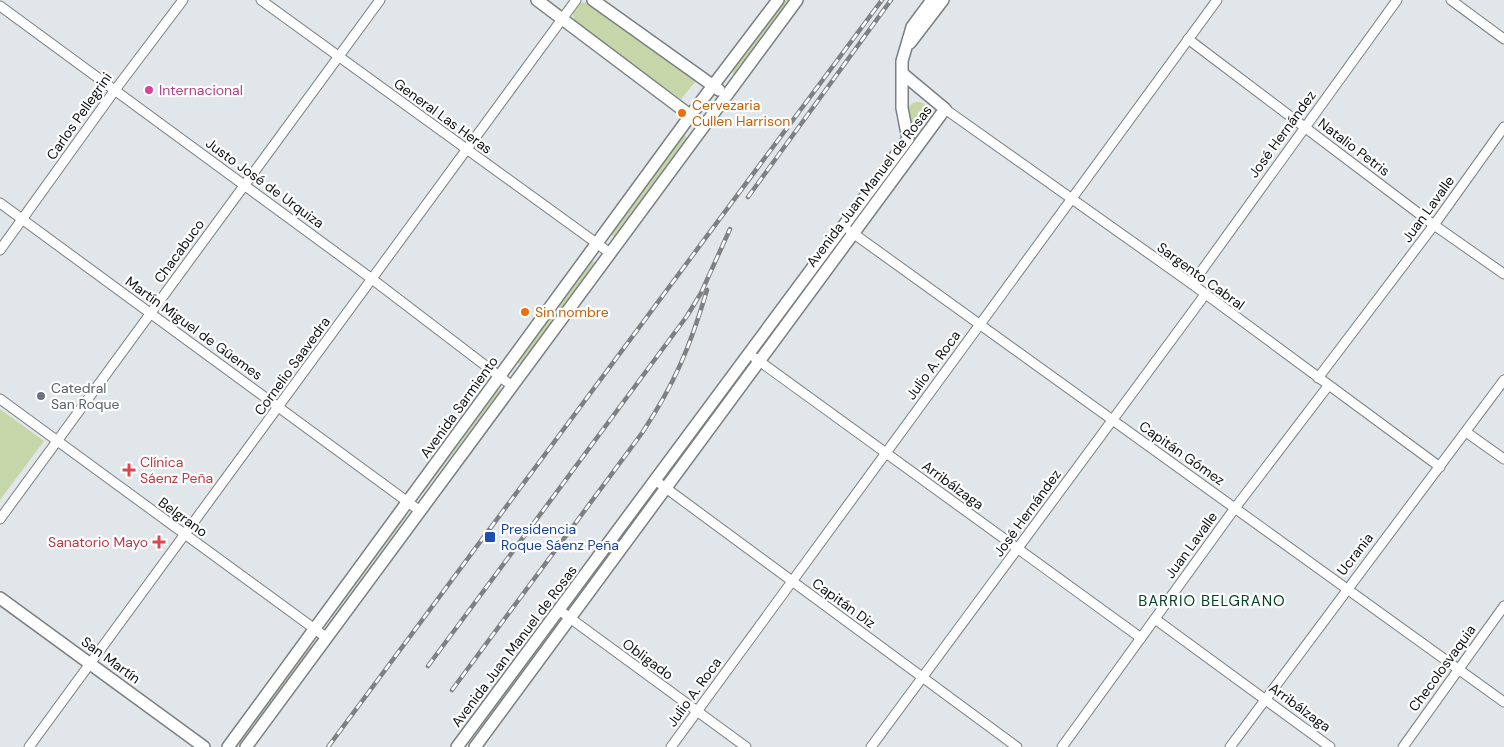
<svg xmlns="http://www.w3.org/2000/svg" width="1504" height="747" viewBox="0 0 1504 747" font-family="'DM Sans',sans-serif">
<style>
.green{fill:#c6d6a8}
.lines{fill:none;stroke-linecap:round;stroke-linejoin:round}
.minor-casing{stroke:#7b7f82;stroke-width:11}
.major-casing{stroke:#7b7f82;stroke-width:14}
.minor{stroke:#fff;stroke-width:9}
.major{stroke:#fff;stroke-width:11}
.rail-casing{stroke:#7d8183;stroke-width:4.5}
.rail{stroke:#fff;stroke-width:2.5;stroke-dasharray:8;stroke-linecap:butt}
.hotel-dot{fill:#d1479c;stroke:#fff;stroke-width:2}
.food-dot{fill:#e8710a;stroke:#fff;stroke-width:2}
.worship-dot{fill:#6b7280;stroke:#fff;stroke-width:2}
.health-dot{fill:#e0444e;stroke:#fff;stroke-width:2}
.transit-dot{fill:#1a4fb4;stroke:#fff;stroke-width:2}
.labels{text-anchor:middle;stroke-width:4.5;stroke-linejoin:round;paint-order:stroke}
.hotel-label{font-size:14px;fill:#b23c85;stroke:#fff;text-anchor:start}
.food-label{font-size:14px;fill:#c56008;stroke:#fff;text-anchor:start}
.street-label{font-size:14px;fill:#0f1112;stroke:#fff}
.worship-label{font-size:14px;fill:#5b616d;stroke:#fff;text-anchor:start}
.health-label{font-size:14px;fill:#be3a42;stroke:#fff;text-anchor:start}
.transit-label{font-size:14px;fill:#164399;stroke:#fff;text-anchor:start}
.neighbourhood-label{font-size:15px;letter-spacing:1px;fill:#054527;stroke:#fff}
</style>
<rect width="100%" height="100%" fill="#e1e6ea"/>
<!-- green -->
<g class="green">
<polygon points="783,0 793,0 735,75 732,72 733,69"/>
<polygon points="589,2 696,81 681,99 574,22 573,13 580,3"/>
<circle cx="918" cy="113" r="11"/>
<polygon points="684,135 690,140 617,237 611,235 612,230"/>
<polygon points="842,238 844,240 765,347 763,345"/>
<polygon points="592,261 596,263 596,266 523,364 517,363 517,360"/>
<polygon points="747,367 750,369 671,475 668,473"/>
<polygon points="497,387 501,390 423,493 420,490"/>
<polygon points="0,409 44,441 0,500"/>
<polygon points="650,495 653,498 576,603 573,600"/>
<polygon points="403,514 406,517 332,617 329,615"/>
<polygon points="557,623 560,625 482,729 480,727"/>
<polygon points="308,644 311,647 237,747 232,747"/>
</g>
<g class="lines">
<defs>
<g id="minor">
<polyline points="261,0 610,253"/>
<polyline points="1451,0 1504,39"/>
<polyline points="0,6 372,279 512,386"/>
<polyline points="1188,39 1434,225 1504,274"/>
<polyline points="945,109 1192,284 1440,467"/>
<polyline points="0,203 420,511"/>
<polyline points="850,231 1504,702"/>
<polyline points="0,250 115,90 183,0"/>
<polyline points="1192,284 1397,0"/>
<polyline points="755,358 1141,638"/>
<polyline points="1318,378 1434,225 1504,127"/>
<polyline points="0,399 327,638"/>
<polyline points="1466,432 1504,459"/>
<polyline points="655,480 1017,747"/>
<polyline points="0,519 380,0"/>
<polyline points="559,610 746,747"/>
<polyline points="1155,619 1330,747"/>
<polyline points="29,747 576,0"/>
<polyline points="671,747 1217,0"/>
<polyline points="871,747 1204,296"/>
<polyline points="1062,747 1235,508 1328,386"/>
<polyline points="1230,747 1504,380"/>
<polyline points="1403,747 1504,606"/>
</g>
<g id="major">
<polyline points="537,0 695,119"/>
<polyline points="593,0 719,90"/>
<polyline points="910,43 943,0"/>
<polyline points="0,598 204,747"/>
<polyline points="228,747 690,116 778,0"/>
<polyline points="246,747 797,0"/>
<polyline points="457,747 908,139 902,108 902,61 912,27 932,0"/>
<polyline points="475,747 945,109 903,74"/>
</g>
</defs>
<!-- minor casing -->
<use href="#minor" class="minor-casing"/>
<!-- major casing -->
<use href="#major" class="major-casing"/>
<!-- minor -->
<use href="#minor" class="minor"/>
<!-- major -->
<use href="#major" class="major"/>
<defs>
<g id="rail">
<polyline points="748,197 891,0"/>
<polyline points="428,666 687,316 701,293 730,229"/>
<path d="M 452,690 L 642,433 C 675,383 690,347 707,290"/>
<polyline points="328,747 882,0"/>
</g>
</defs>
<!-- rail casing -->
<use href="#rail" class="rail-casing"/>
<!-- rail -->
<use href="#rail" class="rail"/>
</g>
<!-- markers -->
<circle class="hotel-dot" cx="149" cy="90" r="5"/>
<g class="food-dot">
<circle cx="682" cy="113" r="5"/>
<circle cx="525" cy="312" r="5"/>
</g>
<circle class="worship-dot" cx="41" cy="396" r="5"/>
<g class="health-dot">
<path d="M126.5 462.5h5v5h5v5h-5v5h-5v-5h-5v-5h5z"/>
<path d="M156.5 534.5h5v5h5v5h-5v5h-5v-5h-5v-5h5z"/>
</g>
<rect class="transit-dot" x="484" y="531" width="12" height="12" rx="2.5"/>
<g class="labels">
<!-- hotel labels -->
<g class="hotel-label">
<text x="159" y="95">Internacional</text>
</g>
<!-- food labels -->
<g class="food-label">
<text x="692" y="110">Cervezaria<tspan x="692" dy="16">Cullen Harrison</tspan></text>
<text x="535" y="317">Sin nombre</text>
</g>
<!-- street labels -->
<g class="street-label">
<text transform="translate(79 116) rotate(-55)" y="5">Carlos Pellegrini</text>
<text transform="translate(443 116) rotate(36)" y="5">General Las Heras</text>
<text transform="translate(1282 134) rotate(-54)" y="5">José Hernández</text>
<text transform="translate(1354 147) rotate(37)" y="5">Natalio Petris</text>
<text transform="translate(265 183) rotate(36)" y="5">Justo José de Urquiza</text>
<text transform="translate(869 186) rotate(-53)" y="5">Avenida Juan Manuel de Rosas</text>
<text transform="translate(1428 209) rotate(-54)" y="5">Juan Lavalle</text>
<text transform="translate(179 251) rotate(-54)" y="5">Chacabuco</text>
<text transform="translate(1201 276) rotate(36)" y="5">Sargento Cabral</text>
<text transform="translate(194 328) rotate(36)" y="5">Martín Miguel de Güemes</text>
<text transform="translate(933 365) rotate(-54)" y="5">Julio A. Roca</text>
<text transform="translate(292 366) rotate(-54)" y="5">Cornelio Saavedra</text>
<text transform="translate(459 407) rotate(-54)" y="5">Avenida Sarmiento</text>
<text transform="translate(1182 453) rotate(35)" y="5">Capitán Gómez</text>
<text transform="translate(953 485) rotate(36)" y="5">Arribálzaga</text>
<text transform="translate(1027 513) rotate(-54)" y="5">José Hernández</text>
<text transform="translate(183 517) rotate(36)" y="5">Belgrano</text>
<text transform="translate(1191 545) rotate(-54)" y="5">Juan Lavalle</text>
<text transform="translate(1355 554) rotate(-52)" y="5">Ucrania</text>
<text transform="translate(844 603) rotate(36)" y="5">Capitán Diz</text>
<text transform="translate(514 646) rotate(-53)" y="5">Avenida Juan Manuel de Rosas</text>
<text transform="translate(648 659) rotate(36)" y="5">Obligado</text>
<text transform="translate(111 660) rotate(36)" y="5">San Martín</text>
<text transform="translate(1442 668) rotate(-54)" y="5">Checolosvaquia</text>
<text transform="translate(694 692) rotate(-54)" y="5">Julio A. Roca</text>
<text transform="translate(1300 707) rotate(36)" y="5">Arribálzaga</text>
</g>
<!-- worship labels -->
<g class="worship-label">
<text x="51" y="393">Catedral<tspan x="51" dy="16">San Roque</tspan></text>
</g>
<!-- health labels -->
<g class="health-label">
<text x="140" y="467">Clínica<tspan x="140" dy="16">Sáenz Peña</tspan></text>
<text x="148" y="547" text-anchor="end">Sanatorio Mayo</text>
</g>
<!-- transit labels -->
<g class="transit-label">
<text x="501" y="534">Presidencia<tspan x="501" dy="16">Roque Sáenz Peña</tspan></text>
</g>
<!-- neighbourhood labels -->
<g class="neighbourhood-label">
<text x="1212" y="606">BARRIO BELGRANO</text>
</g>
</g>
</svg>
